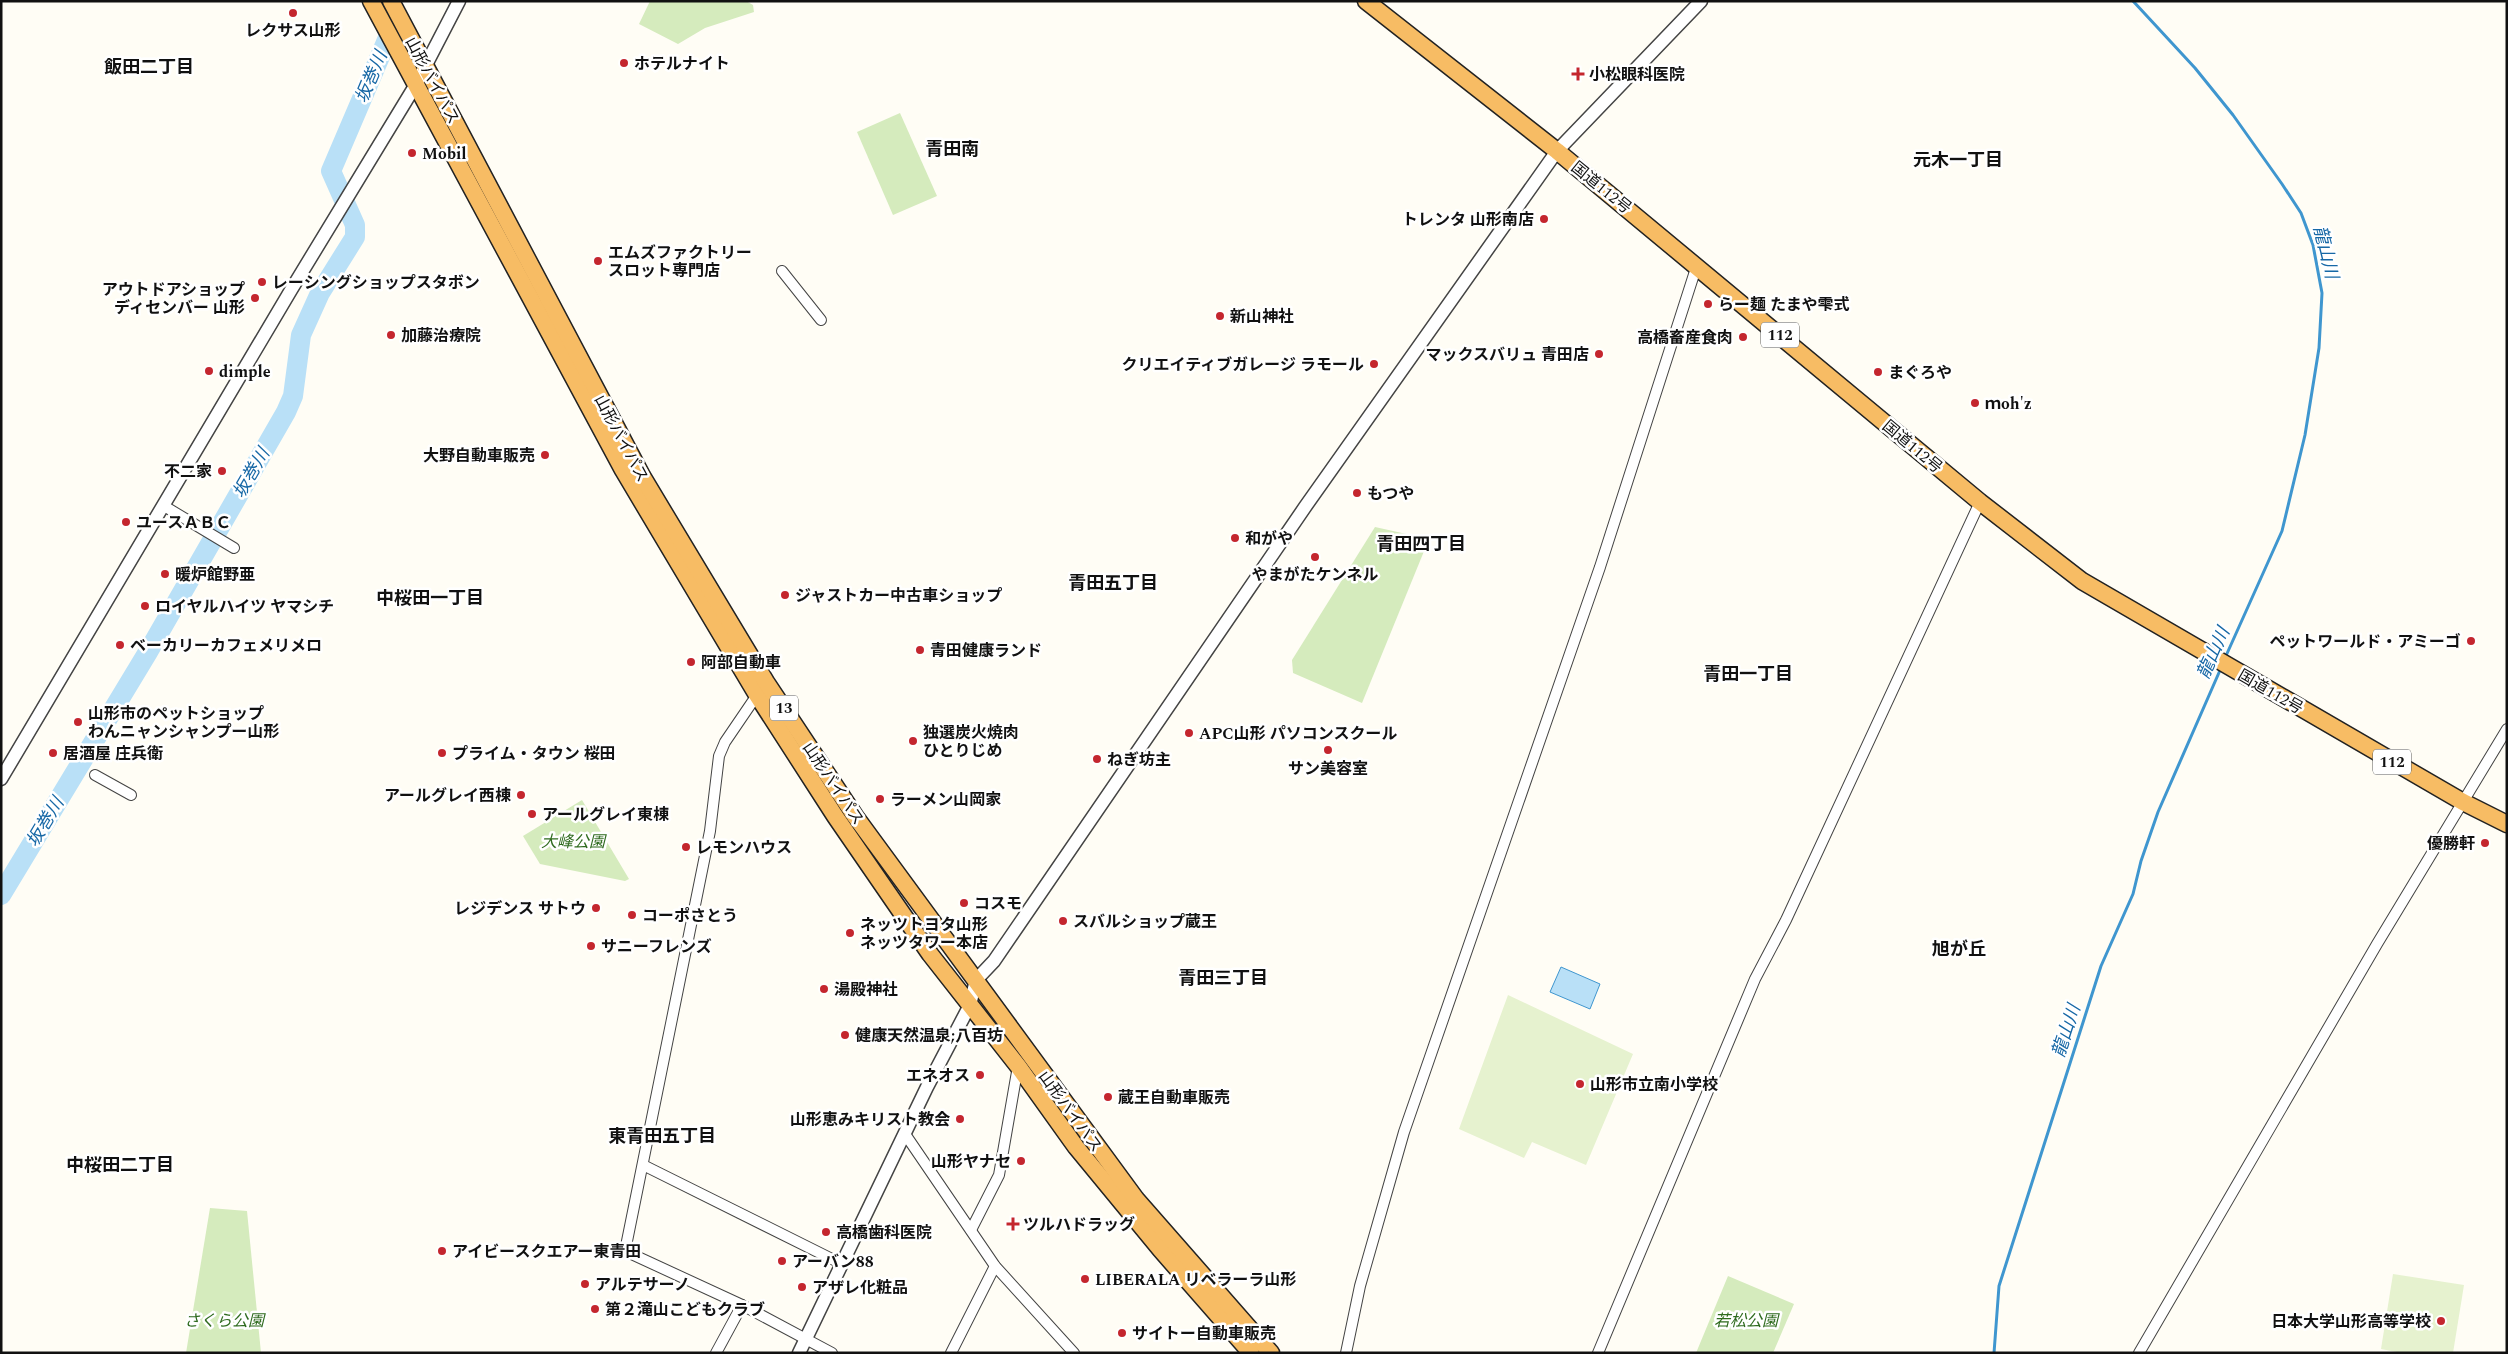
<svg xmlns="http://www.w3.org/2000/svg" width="2508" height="1354" viewBox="0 0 2508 1354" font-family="Spectral,'Noto Sans JP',serif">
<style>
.green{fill:#d5ebbd}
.pitch{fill:#e6f2cf}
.water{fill:#b9e0f7;stroke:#3f96cf}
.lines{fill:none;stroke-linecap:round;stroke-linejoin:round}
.stream{stroke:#3f96cf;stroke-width:3}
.river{stroke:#b9e0f7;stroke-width:20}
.minor-casing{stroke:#444;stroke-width:12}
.tertiary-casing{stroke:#444;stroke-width:15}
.trunk-casing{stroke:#222;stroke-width:19}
.minor{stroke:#fff;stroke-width:10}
.tertiary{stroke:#fff;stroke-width:12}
.trunk{stroke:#f7bc64;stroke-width:16}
.poi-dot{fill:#c4262e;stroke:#fff;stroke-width:2}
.labels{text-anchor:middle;stroke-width:5;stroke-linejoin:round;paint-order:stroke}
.shield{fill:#fff;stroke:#585858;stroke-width:1}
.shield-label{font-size:15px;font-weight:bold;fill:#111}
.poi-label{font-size:16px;font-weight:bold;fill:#111;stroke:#fff;text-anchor:start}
.street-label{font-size:16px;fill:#111;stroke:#fff}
.park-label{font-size:16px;font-style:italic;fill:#2f6b1f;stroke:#fff}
.neighbourhood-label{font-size:18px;font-weight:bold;fill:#111;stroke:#fff}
.water-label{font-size:18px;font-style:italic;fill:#1768a6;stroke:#fff}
</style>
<rect width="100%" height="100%" fill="#fffdf5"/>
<!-- green -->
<g class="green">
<polygon points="650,1 746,1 753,5 754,12 705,28 678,44 639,24"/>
<polygon points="900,113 937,196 893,215 857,132"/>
<polygon points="1375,527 1429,539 1362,703 1293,673 1292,660"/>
<polygon points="582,800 629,879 625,881 540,864 523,836"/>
<polygon points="210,1208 247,1211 261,1353 186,1353"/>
<polygon points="1728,1276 1794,1304 1773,1353 1696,1353"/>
</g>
<!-- pitch -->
<g class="pitch">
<polygon points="1508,995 1633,1054 1586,1165 1532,1142 1524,1158 1459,1129"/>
<polygon points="2393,1274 2464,1285 2453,1353 2402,1353 2381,1349"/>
</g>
<!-- water -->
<polygon class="water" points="1561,967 1600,984 1590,1009 1550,992"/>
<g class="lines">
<!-- stream -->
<g class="stream">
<polyline points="2133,1 2195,68 2233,115 2282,184 2301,213 2313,245 2322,293 2319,348 2305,435 2282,531 2225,658"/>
<polyline points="1994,1353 1999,1286 2101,966 2133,894 2141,861 2158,812 2221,668"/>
</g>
<!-- river -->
<polyline class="river" points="1,895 148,652 286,412 293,396 301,335 320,293 355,237 355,225 331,171 393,26"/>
<defs>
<g id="minor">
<polyline points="782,271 821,320"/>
<polyline points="164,506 234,548"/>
<polyline points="757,695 725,742 719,756 710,831 625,1251 742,1305 832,1353"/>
<polyline points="95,775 131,795"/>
<polyline points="905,1134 995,1266 1074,1353"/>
<polyline points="643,1165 842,1264"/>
<polyline points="971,1230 999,1175 1018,1066"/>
<polyline points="716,1353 742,1305"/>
<polyline points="951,1353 995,1266"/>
<polyline points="1346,1353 1360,1286 1404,1132 1600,567 1697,265"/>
<polyline points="1598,1353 1755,979 1786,920 1980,502"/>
<polyline points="2139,1353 2377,944 2507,729"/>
</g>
<g id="tertiary">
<polyline points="1,779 291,290 415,86 459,1"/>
<polyline points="799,1353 927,1087 970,1005 976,980 994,961 1305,507 1557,151 1701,1"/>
</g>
<g id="trunk">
<polyline points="371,1 623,470 757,695 835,816 930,954 1018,1066 1076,1147 1160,1249 1251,1353"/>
<polyline points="391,1 642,476 766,682 855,816 1136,1199 1271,1353"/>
<polyline points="1366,1 1557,151 1980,502 2082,581 2463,802 2507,824"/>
</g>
</defs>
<!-- minor casing -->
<use href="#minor" class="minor-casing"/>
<!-- tertiary casing -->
<use href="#tertiary" class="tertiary-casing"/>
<!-- trunk casing -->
<use href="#trunk" class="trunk-casing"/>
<!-- minor -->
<use href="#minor" class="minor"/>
<!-- tertiary -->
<use href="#tertiary" class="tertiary"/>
<!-- trunk -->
<use href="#trunk" class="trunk"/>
</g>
<!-- markers -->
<g class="poi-dot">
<circle cx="293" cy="13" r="5"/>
<circle cx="624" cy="63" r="5"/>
<path d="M1575.5 66.5h5v5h5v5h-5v5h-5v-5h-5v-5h5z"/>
<circle cx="412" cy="153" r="5"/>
<circle cx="1544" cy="219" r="5"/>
<circle cx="598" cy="261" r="5"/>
<circle cx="262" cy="282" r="5"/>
<circle cx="255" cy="298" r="5"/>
<circle cx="1708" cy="304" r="5"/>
<circle cx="1220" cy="316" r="5"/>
<circle cx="391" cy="335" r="5"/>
<circle cx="1743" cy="337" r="5"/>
<circle cx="1599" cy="354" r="5"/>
<circle cx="1374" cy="364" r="5"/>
<circle cx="209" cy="371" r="5"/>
<circle cx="1878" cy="372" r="5"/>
<circle cx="1975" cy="403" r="5"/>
<circle cx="545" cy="455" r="5"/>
<circle cx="222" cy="471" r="5"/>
<circle cx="1357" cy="493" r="5"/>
<circle cx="126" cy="522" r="5"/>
<circle cx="1235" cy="538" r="5"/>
<circle cx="1315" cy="557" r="5"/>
<circle cx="165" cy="574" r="5"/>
<circle cx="785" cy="595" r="5"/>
<circle cx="145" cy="606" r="5"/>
<circle cx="2471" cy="641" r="5"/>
<circle cx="120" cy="645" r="5"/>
<circle cx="920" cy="650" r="5"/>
<circle cx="691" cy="662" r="5"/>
<circle cx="78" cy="722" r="5"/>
<circle cx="1189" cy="733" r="5"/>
<circle cx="913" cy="741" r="5"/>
<circle cx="1328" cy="750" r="5"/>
<circle cx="53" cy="753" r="5"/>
<circle cx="442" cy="753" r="5"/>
<circle cx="1097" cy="759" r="5"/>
<circle cx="521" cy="795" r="5"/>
<circle cx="880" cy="799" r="5"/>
<circle cx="532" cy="814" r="5"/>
<circle cx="2485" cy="843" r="5"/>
<circle cx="686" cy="847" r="5"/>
<circle cx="964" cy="903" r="5"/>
<circle cx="596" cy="908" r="5"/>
<circle cx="632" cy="915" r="5"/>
<circle cx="1063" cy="921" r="5"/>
<circle cx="850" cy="933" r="5"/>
<circle cx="591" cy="946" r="5"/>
<circle cx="824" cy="989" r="5"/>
<circle cx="845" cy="1035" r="5"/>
<circle cx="980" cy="1075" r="5"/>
<circle cx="1580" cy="1084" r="5"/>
<circle cx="1108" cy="1097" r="5"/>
<circle cx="960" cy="1119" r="5"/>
<circle cx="1021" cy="1161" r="5"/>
<path d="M1010.5 1216.5h5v5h5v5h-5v5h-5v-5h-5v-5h5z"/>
<circle cx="826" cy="1232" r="5"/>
<circle cx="442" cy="1251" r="5"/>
<circle cx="782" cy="1261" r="5"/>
<circle cx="1085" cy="1279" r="5"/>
<circle cx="585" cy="1284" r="5"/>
<circle cx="802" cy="1287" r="5"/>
<circle cx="595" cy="1309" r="5"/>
<circle cx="2441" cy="1321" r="5"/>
<circle cx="1122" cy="1333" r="5"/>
</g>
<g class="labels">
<!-- shield labels -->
<g class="shield">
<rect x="1761" y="322.5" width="38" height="25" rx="4"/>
<rect x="770" y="695.5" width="28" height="25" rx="4"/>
<rect x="2373" y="749.5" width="38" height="25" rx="4"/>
</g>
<g class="shield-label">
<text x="1780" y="340">112</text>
<text x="784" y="713">13</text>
<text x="2392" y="767">112</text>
</g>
<!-- poi labels -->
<g class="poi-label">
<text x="293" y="36" text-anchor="middle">レクサス山形</text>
<text x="634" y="69">ホテルナイト</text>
<text x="1589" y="80">小松眼科医院</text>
<text x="422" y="159">Mobil</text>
<text x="1534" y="225" text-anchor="end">トレンタ 山形南店</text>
<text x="608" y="258">エムズファクトリー<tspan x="608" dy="18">スロット専門店</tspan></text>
<text x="272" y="288">レーシングショップスタボン</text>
<text x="245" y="295" text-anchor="end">アウトドアショップ<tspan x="245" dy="18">ディセンバー 山形</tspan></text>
<text x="1718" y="310">らー麺 たまや雫式</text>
<text x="1230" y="322">新山神社</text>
<text x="401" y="341">加藤治療院</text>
<text x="1733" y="343" text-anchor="end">高橋畜産食肉</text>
<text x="1589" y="360" text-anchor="end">マックスバリュ 青田店</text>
<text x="1364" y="370" text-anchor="end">クリエイティブガレージ ラモール</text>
<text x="219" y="377">dimple</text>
<text x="1888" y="378">まぐろや</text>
<text x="1985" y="409">ｍoh'z</text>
<text x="535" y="461" text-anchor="end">大野自動車販売</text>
<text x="212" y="477" text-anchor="end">不二家</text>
<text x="1367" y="499">もつや</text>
<text x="136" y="528">ユースＡＢＣ</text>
<text x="1245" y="544">和がや</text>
<text x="175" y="580">暖炉館野亜</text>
<text x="1315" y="580" text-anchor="middle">やまがたケンネル</text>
<text x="795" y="601">ジャストカー中古車ショップ</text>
<text x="155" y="612">ロイヤルハイツ ヤマシチ</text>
<text x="2461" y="647" text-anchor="end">ペットワールド・アミーゴ</text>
<text x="130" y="651">ベーカリーカフェメリメロ</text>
<text x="930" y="656">青田健康ランド</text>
<text x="701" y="668">阿部自動車</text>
<text x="88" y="719">山形市のペットショップ<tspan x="88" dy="18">わんニャンシャンプー山形</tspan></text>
<text x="923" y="738">独選炭火焼肉<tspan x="923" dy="18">ひとりじめ</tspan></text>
<text x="1199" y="739">APC山形 パソコンスクール</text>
<text x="63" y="759">居酒屋 庄兵衛</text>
<text x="452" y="759">プライム・タウン 桜田</text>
<text x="1107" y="765">ねぎ坊主</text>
<text x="1328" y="774" text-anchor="middle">サン美容室</text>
<text x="511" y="801" text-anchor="end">アールグレイ西棟</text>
<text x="890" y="805">ラーメン山岡家</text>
<text x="542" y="820">アールグレイ東棟</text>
<text x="2475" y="849" text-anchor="end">優勝軒</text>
<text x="696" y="853">レモンハウス</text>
<text x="974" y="909">コスモ</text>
<text x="586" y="914" text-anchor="end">レジデンス サトウ</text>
<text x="642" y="921">コーポさとう</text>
<text x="1073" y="927">スバルショップ蔵王</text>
<text x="860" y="930">ネッツトヨタ山形<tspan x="860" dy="18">ネッツタワー本店</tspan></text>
<text x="601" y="952">サニーフレンズ</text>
<text x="834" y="995">湯殿神社</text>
<text x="855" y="1041">健康天然温泉;八百坊</text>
<text x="970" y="1081" text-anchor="end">エネオス</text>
<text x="1590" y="1090">山形市立南小学校</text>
<text x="1118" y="1103">蔵王自動車販売</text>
<text x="950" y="1125" text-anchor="end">山形恵みキリスト教会</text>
<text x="1011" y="1167" text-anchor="end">山形ヤナセ</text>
<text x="1023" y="1230">ツルハドラッグ</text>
<text x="836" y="1238">高橋歯科医院</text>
<text x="452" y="1257">アイビースクエアー東青田</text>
<text x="792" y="1267">アーバン88</text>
<text x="1095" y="1285">LIBERALA リベラーラ山形</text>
<text x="595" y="1290">アルテサーノ</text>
<text x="812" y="1293">アザレ化粧品</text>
<text x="605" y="1315">第２滝山こどもクラブ</text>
<text x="2431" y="1327" text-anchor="end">日本大学山形高等学校</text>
<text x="1132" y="1339">サイトー自動車販売</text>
</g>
<!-- street labels -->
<g class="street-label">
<text transform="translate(433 80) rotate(62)" y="6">山形バイパス</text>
<text transform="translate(1602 187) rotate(39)" y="6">国道112号</text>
<text transform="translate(622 438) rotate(62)" y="6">山形バイパス</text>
<text transform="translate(1913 446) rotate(40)" y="6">国道112号</text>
<text transform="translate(2271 691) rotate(30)" y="6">国道112号</text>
<text transform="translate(834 783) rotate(56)" y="6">山形バイパス</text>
<text transform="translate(1071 1111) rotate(54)" y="6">山形バイパス</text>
</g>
<!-- park labels -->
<g class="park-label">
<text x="573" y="847">大峰公園</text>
<text x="224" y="1326">さくら公園</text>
<text x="1746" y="1326">若松公園</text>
</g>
<!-- neighbourhood labels -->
<g class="neighbourhood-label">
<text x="149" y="73">飯田二丁目</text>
<text x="952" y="155">青田南</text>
<text x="1958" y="166">元木一丁目</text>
<text x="1421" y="550">青田四丁目</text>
<text x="1113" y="589">青田五丁目</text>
<text x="430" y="604">中桜田一丁目</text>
<text x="1748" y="680">青田一丁目</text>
<text x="1959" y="955">旭が丘</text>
<text x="1223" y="984">青田三丁目</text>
<text x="662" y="1142">東青田五丁目</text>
<text x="120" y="1171">中桜田二丁目</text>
</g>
<!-- water labels -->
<g class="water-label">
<text transform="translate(371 77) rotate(-67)" y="6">坂巻川</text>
<text transform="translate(2326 252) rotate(76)" y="6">龍山川</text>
<text transform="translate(251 473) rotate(-60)" y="6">坂巻川</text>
<text transform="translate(2213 653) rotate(-66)" y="6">龍山川</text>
<text transform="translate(45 822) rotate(-59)" y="6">坂巻川</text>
<text transform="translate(2066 1031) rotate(-72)" y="6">龍山川</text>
</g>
</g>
<!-- border -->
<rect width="2508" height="1354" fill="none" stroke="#111111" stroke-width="5"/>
</svg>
